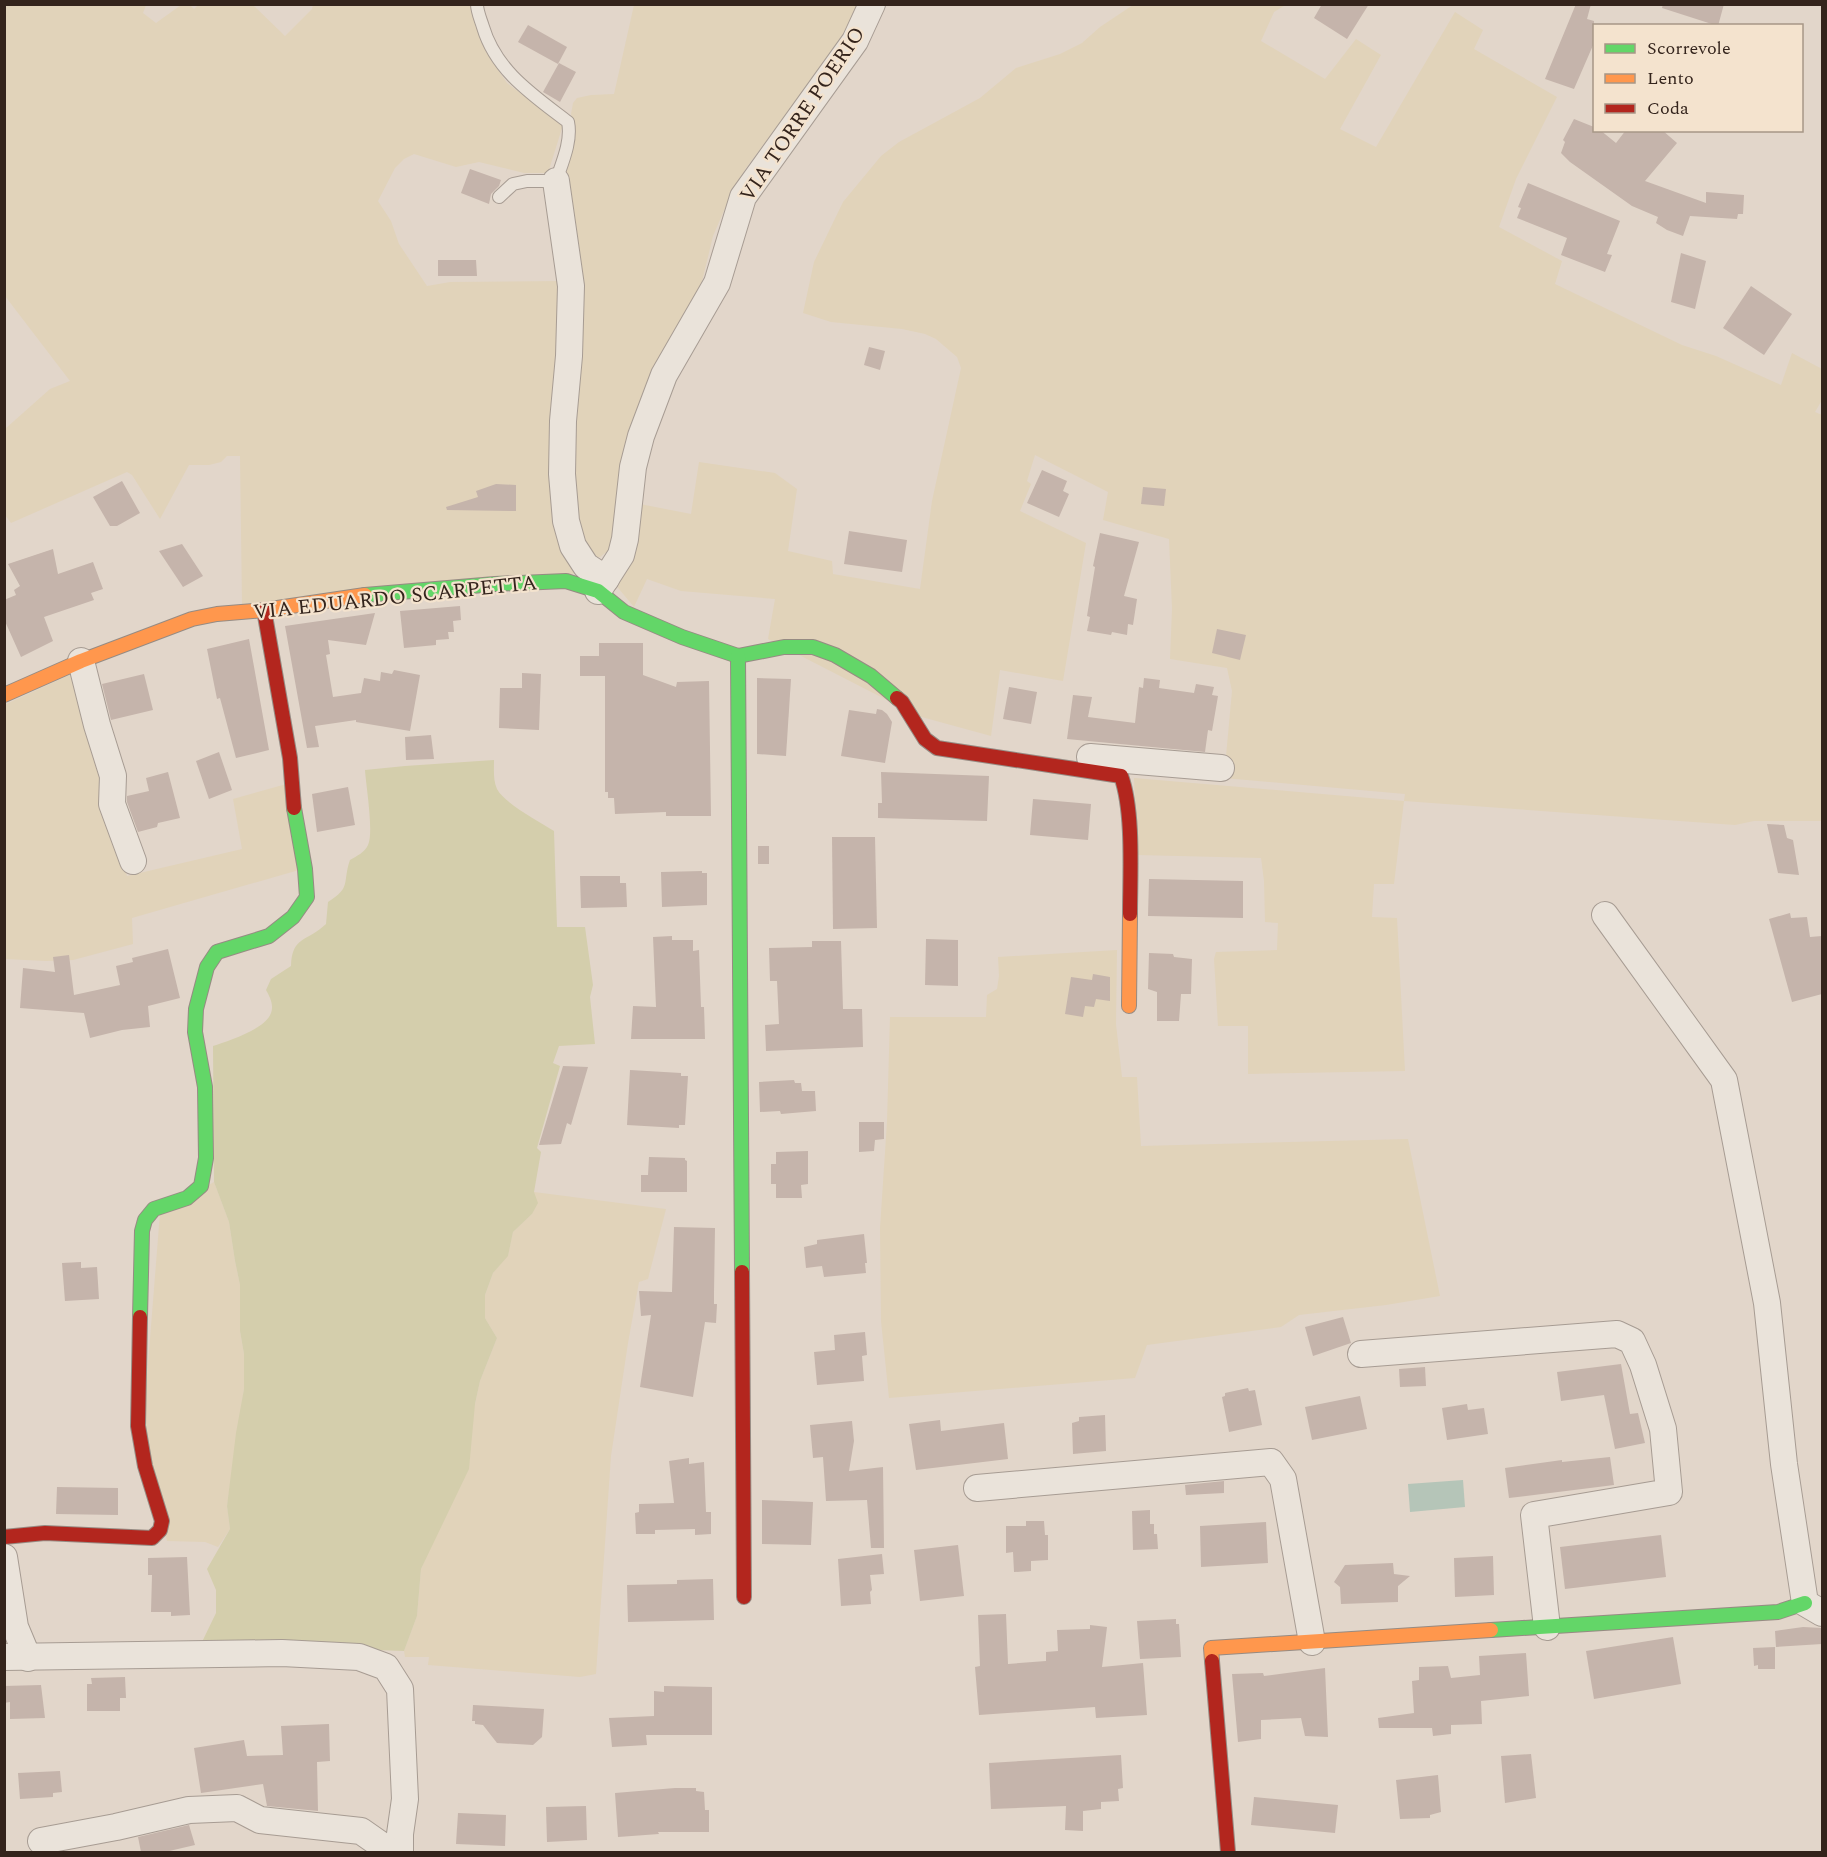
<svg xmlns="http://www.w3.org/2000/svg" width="1827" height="1857" viewBox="0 0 1827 1857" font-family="Spectral,serif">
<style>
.farmland{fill:#e1d3ba}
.green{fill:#d4ceac}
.water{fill:#b5c5b8}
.building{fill:#c5b4ab}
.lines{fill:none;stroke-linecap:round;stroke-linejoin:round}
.lane-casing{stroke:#a79c93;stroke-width:14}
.street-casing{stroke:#a79c93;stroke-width:28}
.fast-casing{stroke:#968b83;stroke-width:16}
.slow-casing{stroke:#968b83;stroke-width:16}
.jam-casing{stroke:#968b83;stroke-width:16}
.lane{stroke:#eae3da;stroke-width:12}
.street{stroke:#eae3da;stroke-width:26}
.fast{stroke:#63d668;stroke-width:14}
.slow{stroke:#ff974d;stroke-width:14}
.jam{stroke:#b3261e;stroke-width:14}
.labels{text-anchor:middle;stroke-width:4.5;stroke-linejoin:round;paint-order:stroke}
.street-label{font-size:21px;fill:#34241c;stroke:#f4e3ce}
</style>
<rect width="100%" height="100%" fill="#e2d6ca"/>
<!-- farmland -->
<g class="farmland">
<polygon points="1287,4 1274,12 1261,41 1325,79 1356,39 1381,55 1340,129 1376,147 1455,12 1483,30 1474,49 1557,97 1516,179 1499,227 1562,261 1555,284 1682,345 1716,356 1781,385 1792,353 1822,369 1822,400 1815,412 1822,415 1822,821 1754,821 1735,825 1404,801 1394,884 1374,884 1372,917 1397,918 1405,1071 1248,1074 1248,1026 1218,1026 1214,959 1216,952 1277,950 1278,923 1265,922 1264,881 1261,858 1137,855 1134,778 1404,801 1405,794 1224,778 1232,691 1227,668 1170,659 1172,609 1169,539 1103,520 1108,492 1035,455 1027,481 1031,484 1020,511 1086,543 1063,681 1000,670 991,736 918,716 768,639 775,599 681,591 647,579 634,607 614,583 640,504 691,514 699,462 775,473 797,489 788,551 832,561 833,574 920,589 932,501 961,368 957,357 936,339 925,334 902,329 831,322 803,313 814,262 843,202 881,156 899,142 980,98 1016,68 1060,54 1082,43 1100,27 1133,5"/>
<polygon points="5,5 146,5 143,13 156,23 181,5 190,5 194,9 198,5 253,5 285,36 312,9 313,5 472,5 486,52 507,83 563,125 548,173 524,173 479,162 456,167 414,154 404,159 395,168 378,201 391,221 399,244 427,286 450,282 564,281 558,444 581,573 242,604 240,456 227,456 221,462 209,465 189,465 160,519 132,475 127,472 11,523 5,515 5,429 50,389 70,381 5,296"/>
<polygon points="634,5 859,5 831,55 746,168 729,199 713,236 699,294 616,540 609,550 600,557 595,557 577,540 563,182 574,132 571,114 573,103 577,98 591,95 614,94"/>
<polygon points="76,672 108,783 104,808 127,876 242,849 233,799 290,783 299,870 132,918 133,944 73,960 46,961 5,959 4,705"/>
<polygon points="1117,950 1116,1024 1122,1077 1137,1077 1141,1146 1408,1139 1440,1296 1386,1305 1299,1315 1281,1327 1147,1345 1135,1378 889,1398 881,1321 880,1228 887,1122 890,1017 986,1017 987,995 997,989 999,976 998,957"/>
<polygon points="214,1182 229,1222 235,1261 240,1285 240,1331 244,1354 244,1389 227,1506 230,1529 218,1547 205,1542 167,1541 143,1427 160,1213"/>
<polygon points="534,1192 666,1209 648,1279 639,1282 628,1343 611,1456 596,1674 580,1677 428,1665 429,1657 405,1657 404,1651 417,1616 421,1569 430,1548 475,1404 480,1381 497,1338 485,1318 485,1295 493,1273 508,1255 513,1232 532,1214"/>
</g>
<!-- green -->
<path class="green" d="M 494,760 C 494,770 493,780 497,789 C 505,804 539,821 554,831 L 557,927 L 585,927 L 593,985 L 590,997 L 595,1044 L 559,1046 L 553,1063 L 560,1066 L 537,1148 L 541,1152 L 534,1192 L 538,1203 L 532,1214 L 513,1232 L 508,1256 L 493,1273 L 485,1295 L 485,1318 L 497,1338 L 480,1381 L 475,1404 L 469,1469 L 421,1569 L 417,1616 L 404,1651 L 201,1644 L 216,1613 L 216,1590 L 207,1569 L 230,1529 L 227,1506 L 236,1433 L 244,1389 L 244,1354 L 240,1331 L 240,1285 L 235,1261 L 229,1222 L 214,1182 L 213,1046 C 228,1041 266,1029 271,1013 C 274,1005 270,997 266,990 L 271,979 L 291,966 C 292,936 307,942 326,924 L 328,902 C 352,887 342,883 350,860 C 357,856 365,852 368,845 C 374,832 366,786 365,770 L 405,766 Z"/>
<!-- water -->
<polygon class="water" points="1463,1480 1465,1507 1410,1512 1408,1484"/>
<!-- building -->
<g class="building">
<polygon points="1322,4 1369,4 1347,39 1314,18"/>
<polygon points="1576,4 1591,4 1587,19 1594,21 1594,43 1574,89 1545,79"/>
<polygon points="1663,4 1724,4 1718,26 1662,8"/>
<polygon points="528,25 567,47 558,64 518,42"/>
<polygon points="559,63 576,72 560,102 543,92"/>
<polygon points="1574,119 1594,127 1594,130 1600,130 1616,143 1626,130 1662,130 1677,143 1645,181 1706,203 1706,192 1744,195 1743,214 1738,214 1737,219 1690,216 1683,236 1667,230 1656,223 1658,217 1632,206 1570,162 1561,153 1565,142 1563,140"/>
<polygon points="470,169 501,180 499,186 491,194 489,204 461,193"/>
<polygon points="1528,183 1620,221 1607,254 1612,255 1605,272 1561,255 1567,238 1517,218 1521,208 1518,207"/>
<polygon points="1681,253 1706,261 1695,309 1671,302"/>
<polygon points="438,260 476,260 477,276 438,276"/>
<polygon points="1751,286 1792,314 1764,355 1723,328"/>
<polygon points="869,347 885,351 880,370 864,365"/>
<polygon points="1042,470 1067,481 1063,491 1069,494 1059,517 1027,503"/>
<polygon points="122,481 140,513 117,526 110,526 93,497"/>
<polygon points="496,484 516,485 516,511 447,510 446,507 478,497 476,491"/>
<polygon points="1143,487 1166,489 1164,506 1141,504"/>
<polygon points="849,531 907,540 902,572 844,564"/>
<polygon points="1100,533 1139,542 1124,596 1137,599 1133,625 1128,624 1127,635 1112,632 1111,635 1087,631 1090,617 1087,616 1095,567 1093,566"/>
<polygon points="182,544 203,576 183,587 159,551"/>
<polygon points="53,549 58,574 93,562 103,589 91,593 94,600 44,617 53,641 21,657 4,619 4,600 16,595 14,590 20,586 8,564"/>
<polygon points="460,606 461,620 453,621 454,632 448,632 449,639 436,640 436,645 404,648 400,611"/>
<polygon points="375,613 366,645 328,640 330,654 326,655 333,697 361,693 364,678 380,681 381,672 392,674 394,670 420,675 410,731 356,722 356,720 315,726 319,747 307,748 285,626"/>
<polygon points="1217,629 1246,635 1240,660 1212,653"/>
<polygon points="249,639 269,750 236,758 220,698 217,699 207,649"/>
<polygon points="599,643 643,643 643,675 676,687 677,682 709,681 711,816 666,816 666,812 615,814 614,798 608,798 608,792 605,792 605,676 580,676 580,656 599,656"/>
<polygon points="522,673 541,674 539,730 499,728 500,688 522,688"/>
<polygon points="144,674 153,710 111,720 102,684"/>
<polygon points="757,678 791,679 786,756 757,754"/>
<polygon points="1144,678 1160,680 1159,688 1194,693 1196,684 1214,687 1212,695 1218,696 1212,731 1208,730 1205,752 1067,739 1073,695 1092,697 1088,717 1135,723 1139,687 1143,688"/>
<polygon points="1009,687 1037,692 1031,724 1003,719"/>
<polygon points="877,709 882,710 887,714 892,722 885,763 841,756 849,710 876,714"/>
<polygon points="431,735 434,759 406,760 405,737"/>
<polygon points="219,752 232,790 209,799 196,761"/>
<polygon points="168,772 180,818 158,823 157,827 138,832 127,802 127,796 149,791 146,778"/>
<polygon points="881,772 989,776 987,821 878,818 878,803 882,803"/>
<polygon points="348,787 355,825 317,832 312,794"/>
<polygon points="1033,799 1091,804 1088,840 1030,835"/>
<polygon points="1767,824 1784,825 1787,838 1793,840 1799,875 1778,873"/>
<polygon points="832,837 875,837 877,928 833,929"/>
<rect x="758" y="846" width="11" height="18"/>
<polygon points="702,871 702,873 707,873 707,905 662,907 661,872"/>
<polygon points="580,876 620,876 620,883 626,883 627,907 581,908"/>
<polygon points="1149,879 1243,881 1243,918 1148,916"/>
<polygon points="1790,913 1791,918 1807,917 1810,937 1822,936 1822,994 1792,1002 1769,919"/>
<polygon points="672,936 672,940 693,940 693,951 699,950 701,1007 704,1007 705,1039 631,1039 633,1006 656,1007 653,937"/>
<polygon points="926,939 958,940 958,986 925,985"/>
<polygon points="812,941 841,941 843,1009 862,1009 863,1047 766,1051 765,1025 779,1024 777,981 770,981 769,948 812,947"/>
<polygon points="168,949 180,998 148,1006 150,1027 122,1030 90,1038 84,1013 20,1008 23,968 55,972 53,957 69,955 74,995 120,985 116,966 133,962 132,958"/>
<polygon points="1149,953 1173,954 1174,957 1192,959 1191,994 1181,994 1179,1021 1157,1021 1157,992 1148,989"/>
<polygon points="1093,974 1110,977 1110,1001 1096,999 1094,1007 1085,1006 1083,1017 1065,1014 1071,977 1092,980"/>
<polygon points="563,1066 588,1067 571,1125 567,1123 561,1144 539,1145"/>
<polygon points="630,1070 681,1073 681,1076 688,1076 685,1125 679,1125 679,1128 627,1125"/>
<polygon points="794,1080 795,1083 801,1083 802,1091 815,1091 816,1111 781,1114 780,1111 760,1112 759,1082"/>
<polygon points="859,1122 884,1122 884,1139 875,1140 874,1151 859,1152"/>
<polygon points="808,1151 808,1184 801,1185 802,1198 776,1198 776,1184 771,1184 771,1164 776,1164 776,1152"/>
<polygon points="649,1157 685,1158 685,1160 687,1161 687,1192 641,1192 641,1175 648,1175"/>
<polygon points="674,1227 715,1228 714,1294 714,1304 717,1304 716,1323 705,1322 693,1397 640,1387 651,1315 641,1316 639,1291 672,1292"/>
<polygon points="864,1234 867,1263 865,1263 866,1273 824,1277 822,1266 806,1268 804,1247 817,1244 817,1240"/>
<polygon points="81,1262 81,1268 97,1267 99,1299 65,1301 62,1263"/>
<polygon points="1343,1317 1351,1343 1313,1356 1305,1327"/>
<polygon points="865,1332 867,1355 862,1356 864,1381 817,1385 814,1352 835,1350 834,1335"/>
<polygon points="1621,1364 1630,1414 1638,1413 1645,1443 1615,1449 1604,1395 1561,1401 1557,1372"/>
<polygon points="1425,1367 1426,1386 1400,1387 1399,1369"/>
<polygon points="1248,1388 1249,1391 1255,1390 1262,1425 1229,1432 1222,1397 1225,1396 1225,1393"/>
<polygon points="1360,1396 1367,1429 1312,1440 1305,1407"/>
<polygon points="1467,1404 1468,1410 1484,1408 1488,1434 1447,1440 1442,1408"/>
<polygon points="1105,1415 1106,1451 1073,1454 1072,1423 1079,1421 1079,1417"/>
<polygon points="940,1420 941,1431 1004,1423 1008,1459 916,1470 909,1424"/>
<polygon points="852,1421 854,1441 849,1471 883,1467 884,1548 871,1548 867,1500 826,1501 823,1457 813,1458 810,1425"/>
<polygon points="1610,1457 1614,1485 1509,1498 1505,1468 1562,1460 1562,1462"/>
<polygon points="689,1458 689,1464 704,1462 706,1512 711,1512 711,1534 695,1535 695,1529 655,1530 655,1534 636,1534 635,1513 639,1512 639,1504 674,1503 669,1461"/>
<polygon points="1224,1481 1224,1493 1186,1495 1185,1485"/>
<polygon points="57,1487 118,1488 118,1515 56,1514"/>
<polygon points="762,1500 813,1502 811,1545 762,1544"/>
<polygon points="1150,1510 1150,1524 1154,1524 1154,1534 1157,1534 1158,1549 1133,1550 1132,1511"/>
<polygon points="1026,1521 1044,1521 1045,1535 1048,1535 1048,1560 1031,1561 1031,1571 1014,1572 1013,1552 1006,1553 1006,1526 1026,1526"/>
<polygon points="1266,1522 1268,1563 1201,1567 1200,1526"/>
<polygon points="1661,1535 1666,1577 1565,1589 1560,1547"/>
<polygon points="958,1545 964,1596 920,1601 914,1550"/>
<polygon points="882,1554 884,1574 870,1575 872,1590 870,1592 871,1604 841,1606 838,1559"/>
<polygon points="1493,1556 1494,1595 1455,1597 1454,1558"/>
<polygon points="187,1557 190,1615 171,1616 171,1612 151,1612 152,1575 148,1575 148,1558"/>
<polygon points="1393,1563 1394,1574 1410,1576 1398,1586 1398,1602 1341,1604 1340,1587 1334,1582 1345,1565"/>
<polygon points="713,1579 714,1620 628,1622 627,1585 677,1584 677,1580"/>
<polygon points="1006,1614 1008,1664 1046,1661 1046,1652 1058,1651 1057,1630 1090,1629 1090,1625 1107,1627 1102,1667 1143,1663 1147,1715 1096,1718 1095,1707 979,1715 975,1667 980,1666 978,1615"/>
<polygon points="1176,1619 1176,1624 1179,1624 1181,1657 1140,1659 1137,1621"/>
<polygon points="1803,1627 1822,1628 1822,1644 1776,1647 1775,1631"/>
<polygon points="1673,1637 1681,1684 1594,1699 1586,1651"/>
<polygon points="1775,1647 1775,1669 1758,1669 1758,1665 1754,1666 1753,1648"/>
<polygon points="1526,1653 1529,1696 1481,1701 1482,1724 1451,1725 1451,1734 1433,1736 1432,1728 1379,1728 1378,1718 1414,1713 1412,1681 1419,1680 1419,1667 1448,1666 1451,1678 1480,1675 1479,1656"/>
<polygon points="1325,1668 1328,1737 1305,1736 1301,1718 1261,1720 1261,1739 1238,1742 1232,1674 1263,1673 1264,1676"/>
<polygon points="125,1677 126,1698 120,1698 120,1711 87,1711 87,1684 92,1684 91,1678"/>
<polygon points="41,1685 45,1718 10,1719 10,1702 4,1703 4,1686"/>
<polygon points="664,1686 712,1687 712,1735 646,1735 647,1745 612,1747 609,1718 654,1716 654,1691 664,1692"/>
<polygon points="473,1705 544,1709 542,1737 533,1745 497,1743 483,1725 475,1724 475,1721 472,1721"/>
<polygon points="329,1724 330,1761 317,1762 318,1811 267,1806 263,1784 201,1793 194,1748 244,1740 247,1756 283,1755 281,1726"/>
<polygon points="1531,1754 1536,1798 1505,1803 1501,1756"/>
<polygon points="1121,1755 1123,1788 1118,1789 1119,1801 1101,1802 1101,1809 1083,1811 1083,1831 1065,1830 1066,1806 991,1809 989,1763"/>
<polygon points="60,1771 62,1792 53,1793 53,1797 20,1799 18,1773"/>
<polygon points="1438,1775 1441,1812 1430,1815 1430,1818 1400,1819 1396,1780"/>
<polygon points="675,1788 696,1788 696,1791 704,1792 705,1810 709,1810 709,1832 658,1832 659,1834 618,1837 615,1793"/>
<polygon points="1254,1797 1338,1805 1335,1833 1251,1825"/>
<polygon points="586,1806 587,1840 547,1842 546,1807"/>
<polygon points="458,1813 506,1815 505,1846 456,1844"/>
<polygon points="189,1825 195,1845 165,1852 141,1852 138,1837"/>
</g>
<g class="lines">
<defs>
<path id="lane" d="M 477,4 C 477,12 481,20 483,27 C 496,71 533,95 568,122 C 572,141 562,163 556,181 L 527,181 L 513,184 L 499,197"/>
<g id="street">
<polyline points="556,181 571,286 569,356 563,421 562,474 566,521 573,546 586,566 606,579"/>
<polyline points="598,591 621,555 625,539 633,467 641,436 664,375 717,283 743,197 855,41 872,4"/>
<polyline points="81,661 97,725 113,776 112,804 133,861"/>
<polyline points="1090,757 1221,768"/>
<polyline points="1605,915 1724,1080 1767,1303 1784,1464 1805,1603 1822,1613"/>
<polyline points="1361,1354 1617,1334 1632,1341 1643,1365 1663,1429 1669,1492 1534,1515 1547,1627"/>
<polyline points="977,1488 1271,1462 1283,1479 1312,1642"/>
<polyline points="4,1557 15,1627 28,1658"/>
<polyline points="4,1657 282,1653 359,1657 386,1667 400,1689 405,1799 400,1834 400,1852"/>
<polyline points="41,1841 116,1827 189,1810 237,1808 260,1820 361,1831 391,1852"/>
</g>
<g id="fast">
<polyline points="365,595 495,584 566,581 598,591 624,612 682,637 738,656 784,647 813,647 835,655 871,676 897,698"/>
<polyline points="738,656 742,1272"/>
<polyline points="140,1317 142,1231 145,1220 154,1209 187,1198 201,1186 206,1158 205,1087 195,1032 196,1009 207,967 217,952 269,936 293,917 307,897 305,869 294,808"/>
<polyline points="1491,1630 1778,1612 1805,1603"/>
</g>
<g id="slow">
<polyline points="4,695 81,661 192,619 217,614 264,610 365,595"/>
<polyline points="1129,1006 1130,914"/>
<polyline points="1212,1661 1211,1648 1491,1630"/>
</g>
<g id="jam">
<polyline points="264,610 290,758 294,808"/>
<path d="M 897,698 L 902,702 L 925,739 L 937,748 L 1121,776 C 1134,812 1130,875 1130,914"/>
<polyline points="742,1272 744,1597"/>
<polyline points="4,1537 45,1533 152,1538 160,1530 162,1521 145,1466 138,1426 140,1317"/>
<polyline points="1212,1661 1228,1852"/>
</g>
</defs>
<!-- lane casing -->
<use href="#lane" class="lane-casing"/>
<!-- street casing -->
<use href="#street" class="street-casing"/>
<!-- fast casing -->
<use href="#fast" class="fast-casing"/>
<!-- slow casing -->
<use href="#slow" class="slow-casing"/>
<!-- jam casing -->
<use href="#jam" class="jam-casing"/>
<!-- lane -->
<use href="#lane" class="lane"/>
<!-- street -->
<use href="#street" class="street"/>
<!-- fast -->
<use href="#fast" class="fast"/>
<!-- slow -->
<use href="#slow" class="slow"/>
<!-- jam -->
<use href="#jam" class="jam"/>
</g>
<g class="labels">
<!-- street labels -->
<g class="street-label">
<text transform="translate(802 114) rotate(-56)" y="7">VIA TORRE POERIO</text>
<text transform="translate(395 597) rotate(-6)" y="7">VIA EDUARDO SCARPETTA</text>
</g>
</g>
<!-- border -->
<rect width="1827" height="1857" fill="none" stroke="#34241c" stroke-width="12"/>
<!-- legend -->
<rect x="1593" y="24" width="210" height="108" fill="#f4e3ce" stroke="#a79787" stroke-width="1.5"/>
<rect x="1605" y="44" width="30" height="9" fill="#63d668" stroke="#a79787" stroke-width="1.5"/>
<text x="1647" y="54" font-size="18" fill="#34241c">Scorrevole</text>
<rect x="1605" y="74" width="30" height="9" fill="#ff974d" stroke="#a79787" stroke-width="1.5"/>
<text x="1647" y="84" font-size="18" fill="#34241c">Lento</text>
<rect x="1605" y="104" width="30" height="9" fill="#b3261e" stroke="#a79787" stroke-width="1.5"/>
<text x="1647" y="114" font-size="18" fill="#34241c">Coda</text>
</svg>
